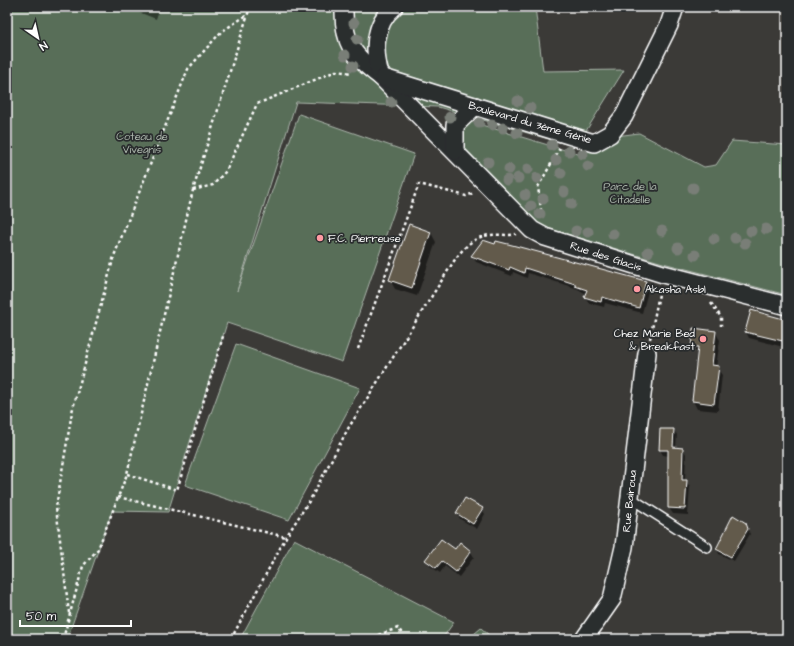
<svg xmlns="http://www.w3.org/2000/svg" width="794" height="646" viewBox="0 0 794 646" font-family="'Architects Daughter',sans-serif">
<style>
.green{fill:#596e59;stroke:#acb6ac}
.shadow{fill:#0007}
.building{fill:#625a4b;stroke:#fff}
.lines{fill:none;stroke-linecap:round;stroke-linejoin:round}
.lane-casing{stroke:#fff;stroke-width:12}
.street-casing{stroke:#fff;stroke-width:20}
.path{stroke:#fff;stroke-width:2.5;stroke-dasharray:3 3;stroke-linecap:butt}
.lane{stroke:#2a2d2e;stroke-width:9}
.street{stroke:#2a2d2e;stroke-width:17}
.tree{fill:#797e77}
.poi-dot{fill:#ff9aa2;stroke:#2a2d2e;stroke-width:1.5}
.labels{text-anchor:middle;stroke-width:3.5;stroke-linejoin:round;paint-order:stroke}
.street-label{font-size:11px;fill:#fff;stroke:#2a2d2e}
.park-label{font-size:11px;fill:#acb6ac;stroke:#2a2d2e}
.poi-label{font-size:11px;fill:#fff;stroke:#2a2d2e;text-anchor:start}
</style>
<rect width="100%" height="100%" fill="#3b3a37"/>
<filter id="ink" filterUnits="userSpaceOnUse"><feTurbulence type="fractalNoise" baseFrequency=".025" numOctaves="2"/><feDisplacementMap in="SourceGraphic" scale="8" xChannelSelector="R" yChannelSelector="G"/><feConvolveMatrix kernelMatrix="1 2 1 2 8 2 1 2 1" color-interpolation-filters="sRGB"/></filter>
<g filter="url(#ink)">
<!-- green -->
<g class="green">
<polygon points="7,7 535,7 543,71 624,70 576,147 438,107 296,102 237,291 299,114 414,154 342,362 227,323 168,512 112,511 67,639 7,639"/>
<polygon points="465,120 578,154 586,140 639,133 704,167 716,165 732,141 787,145 787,295 663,263 540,226 461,153"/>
<polygon points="236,344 360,388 289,520 185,485"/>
<polygon points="294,539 454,622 442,639 240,639"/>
<polygon points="481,628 490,636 490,639 471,639 474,634"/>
</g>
<!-- shadow -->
<g class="shadow">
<polygon points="129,7 157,7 159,10 156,19 131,9"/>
<polygon points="431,233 436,242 417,296 395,289 390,280"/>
<polygon points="495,246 645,282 649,288 642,313 605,303 604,307 589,303 585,297 586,294 578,289 528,273 527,278 513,272 512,276 476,262 473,257"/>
<polygon points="787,321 787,348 749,338 746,332"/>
<polygon points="715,332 720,340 716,367 722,375 718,411 697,409 693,401 698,354 692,346"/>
<polygon points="674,430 677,435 676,448 683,449 686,454 685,481 690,486 688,515 673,514 669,508 669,456 663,455 660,450"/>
<polygon points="482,509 485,514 477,529 460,519 457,513"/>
<polygon points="745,523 750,534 734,561 719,554 717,549"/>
<polygon points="455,550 471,552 474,557 459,577 445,566 440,573 430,566 426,560"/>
</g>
<!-- building -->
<g class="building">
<polygon points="409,224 431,232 412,288 389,280"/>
<polygon points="483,240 495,244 496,241 512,245 646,281 639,308 602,297 601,302 584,297 587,290 575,286 575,284 525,268 524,273 510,267 509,270 471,256"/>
<polygon points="751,310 787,320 787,342 745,332"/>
<polygon points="693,328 716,331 712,365 719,366 714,404 692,401 698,347 691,347"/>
<polygon points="660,429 674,429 673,447 683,448 682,480 687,480 685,509 668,508 668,450 659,450"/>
<polygon points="465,498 483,508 473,524 456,513"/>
<polygon points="733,515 746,523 748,529 731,557 716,549"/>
<polygon points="441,539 455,549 460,542 471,551 456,572 442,561 436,568 425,560"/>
</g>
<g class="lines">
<defs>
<polyline id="lane" points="629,497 707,547"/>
<g id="street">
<path d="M 344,7 C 343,44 353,56 381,77 L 532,230 L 545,237 L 663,274 L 787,306"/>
<path d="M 381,77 C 373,54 373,24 394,7"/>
<polyline points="384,78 594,143 610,134 624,116 669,25 675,7"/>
<polyline points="455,151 455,125 475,106"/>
<polyline points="584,639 612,599 624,547 647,353"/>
</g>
</defs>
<!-- lane casing -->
<use href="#lane" class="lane-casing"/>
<!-- street casing -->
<use href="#street" class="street-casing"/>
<!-- path -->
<g class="path">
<polyline points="193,190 213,185 226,171 257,104 336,71 352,73"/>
<polyline points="542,217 538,187 560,148"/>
<polyline points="711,303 721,317 721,326"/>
<polyline points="650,339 660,289"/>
<polyline points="358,349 419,184 466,196 474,193"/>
<polyline points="127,474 177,490 224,333"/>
<polyline points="118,497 286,537"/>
<polyline points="69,613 56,507 72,412 114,256 188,69 221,32 247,15"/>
<polyline points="63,639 83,566 98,549 127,474 193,190 250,7"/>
<path d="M 231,639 L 286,537 L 311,498 L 349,427 L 454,261 C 463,248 474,236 491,235 C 499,234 508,236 516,234"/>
<polyline points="367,639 398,628 401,632 398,639"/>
</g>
<!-- lane -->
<use href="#lane" class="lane"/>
<!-- street -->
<use href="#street" class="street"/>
</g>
<!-- trees -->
<g class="tree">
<circle cx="354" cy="23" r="5.5"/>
<circle cx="357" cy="39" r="5.5"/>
<circle cx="345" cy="55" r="5.5"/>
<circle cx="353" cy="66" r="5.5"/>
<circle cx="518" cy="101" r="5.5"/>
<circle cx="391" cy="102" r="5.5"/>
<circle cx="530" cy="108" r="5.5"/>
<circle cx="450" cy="117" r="5.5"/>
<circle cx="479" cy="123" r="5.5"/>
<circle cx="492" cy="125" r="5.5"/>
<circle cx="503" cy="128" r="5.5"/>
<circle cx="517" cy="133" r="5.5"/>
<circle cx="552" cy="145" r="5.5"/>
<circle cx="569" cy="151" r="5.5"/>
<circle cx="583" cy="154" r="5.5"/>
<circle cx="556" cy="160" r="5.5"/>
<circle cx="488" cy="162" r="5.5"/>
<circle cx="588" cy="166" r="5.5"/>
<circle cx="509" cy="169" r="5.5"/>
<circle cx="528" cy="169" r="5.5"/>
<circle cx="561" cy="173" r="5.5"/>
<circle cx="518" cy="178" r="5.5"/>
<circle cx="537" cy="178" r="5.5"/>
<circle cx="507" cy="180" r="5.5"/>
<circle cx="693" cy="188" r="5.5"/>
<circle cx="564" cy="192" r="5.5"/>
<circle cx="525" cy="195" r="5.5"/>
<circle cx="543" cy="199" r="5.5"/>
<circle cx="571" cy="204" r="5.5"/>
<circle cx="531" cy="206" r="5.5"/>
<circle cx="540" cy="214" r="5.5"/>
<circle cx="766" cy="229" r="5.5"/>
<circle cx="576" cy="231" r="5.5"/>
<circle cx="662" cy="231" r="5.5"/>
<circle cx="751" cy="231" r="5.5"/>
<circle cx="588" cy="232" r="5.5"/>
<circle cx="613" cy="234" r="5.5"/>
<circle cx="735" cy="238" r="5.5"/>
<circle cx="714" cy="239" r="5.5"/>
<circle cx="745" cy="243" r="5.5"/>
<circle cx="678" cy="248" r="5.5"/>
<circle cx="648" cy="252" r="5.5"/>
<circle cx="695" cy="255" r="5.5"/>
</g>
</g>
<!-- markers -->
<g class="poi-dot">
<circle cx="320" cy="238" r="4"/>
<circle cx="637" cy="289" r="4"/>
<circle cx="703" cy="339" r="4"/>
</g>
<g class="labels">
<!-- street labels -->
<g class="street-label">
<text transform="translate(530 122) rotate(16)" y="4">Boulevard du 3ème Génie</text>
<text transform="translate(606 256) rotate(18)" y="4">Rue des Glacis</text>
<text transform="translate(629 501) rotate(-84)" y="4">Rue Bairoua</text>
</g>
<!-- park labels -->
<g class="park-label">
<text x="142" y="140">Coteau de<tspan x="142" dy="13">Vivegnis</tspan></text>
<text x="630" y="190">Parc de la<tspan x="630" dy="13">Citadelle</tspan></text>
</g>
<!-- poi labels -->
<g class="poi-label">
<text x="328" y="242">F.C. Pierreuse</text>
<text x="645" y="293">Akasha Asbl</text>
<text x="695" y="337" text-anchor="end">Chez Marie Bed<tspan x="695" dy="13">&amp; Breakfast</tspan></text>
</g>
</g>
<!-- margin -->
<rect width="794" height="646" fill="none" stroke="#2a2d2e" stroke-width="24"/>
<rect x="12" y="12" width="770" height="622" fill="none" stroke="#fff" stroke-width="1.5" filter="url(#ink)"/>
<!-- north arrow -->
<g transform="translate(38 38) rotate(146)" stroke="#2a2d2e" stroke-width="3" paint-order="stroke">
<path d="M0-3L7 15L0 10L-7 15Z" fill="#ffffff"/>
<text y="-6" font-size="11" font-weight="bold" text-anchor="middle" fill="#ffffff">N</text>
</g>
<!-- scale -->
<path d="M20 620v6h111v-6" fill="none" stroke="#ffffff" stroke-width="2"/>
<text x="26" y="620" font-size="12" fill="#ffffff" stroke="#2a2d2e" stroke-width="3" paint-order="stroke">50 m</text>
</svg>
